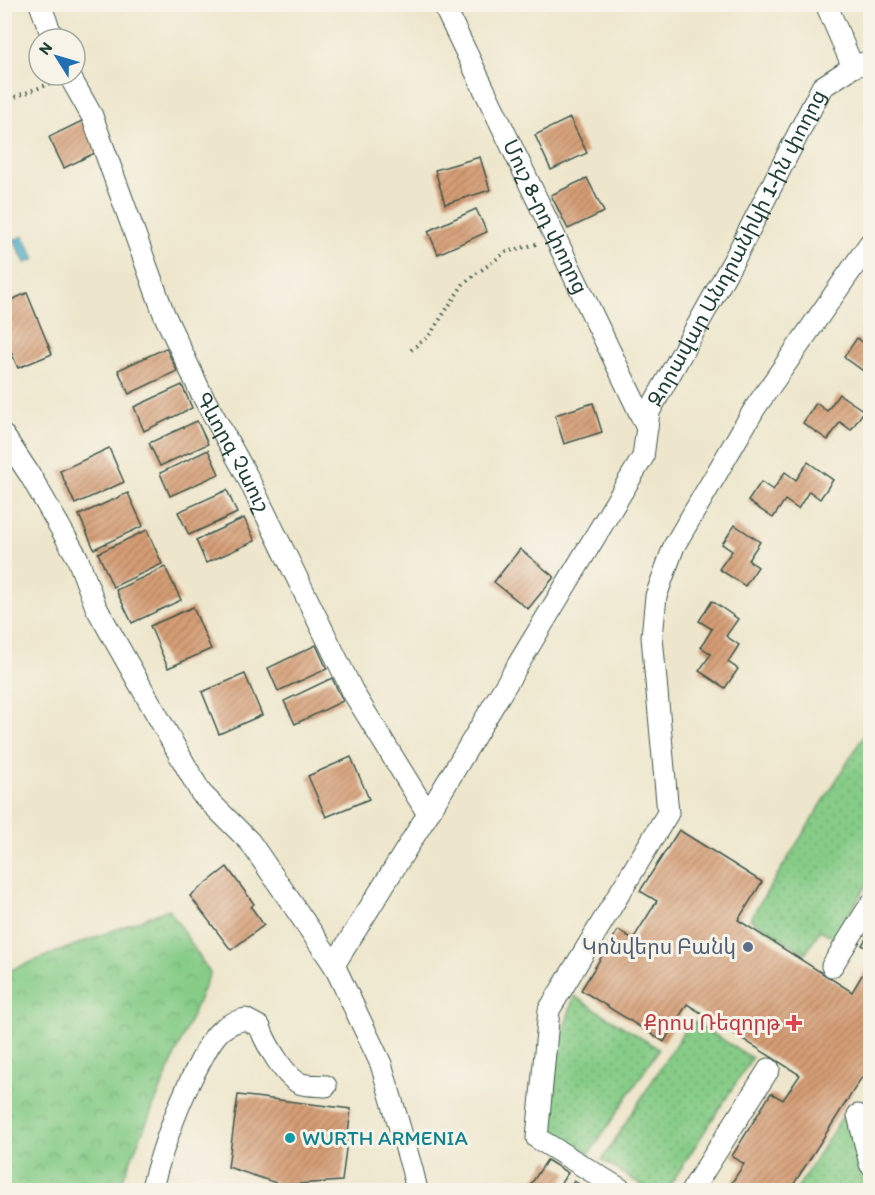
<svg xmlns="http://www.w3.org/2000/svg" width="875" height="1195" viewBox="0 0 875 1195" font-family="Itim,'Noto Sans Armenian',sans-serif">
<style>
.grass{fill:url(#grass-dots);stroke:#52845e;stroke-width:1.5}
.park{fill:url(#park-crowns);stroke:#52845e;stroke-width:1.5}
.water{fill:#46a8c5;stroke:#32727c;stroke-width:1.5}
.building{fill:url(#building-hatch)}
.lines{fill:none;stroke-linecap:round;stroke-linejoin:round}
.minor-casing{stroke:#3e564b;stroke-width:23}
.path{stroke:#3e564b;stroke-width:4;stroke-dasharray:1.5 4.5;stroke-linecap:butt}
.minor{stroke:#fff;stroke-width:21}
.service-dot{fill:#5c6f8a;stroke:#f7f3e8;stroke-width:2}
.health-dot{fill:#e0444e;stroke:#f7f3e8;stroke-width:2}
.culture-dot{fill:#0f9aa8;stroke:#f7f3e8;stroke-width:2}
.labels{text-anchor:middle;stroke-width:6;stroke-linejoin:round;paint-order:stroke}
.street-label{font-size:21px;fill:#1f3d34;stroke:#f7f3e8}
.service-label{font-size:21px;fill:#4e5e75;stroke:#f7f3e8;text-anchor:end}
.health-label{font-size:21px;fill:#be3a42;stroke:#f7f3e8;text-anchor:end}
.culture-label{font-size:21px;fill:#0d838f;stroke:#f7f3e8;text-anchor:start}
</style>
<defs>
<pattern id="grass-dots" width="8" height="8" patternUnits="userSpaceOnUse" patternTransform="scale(1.5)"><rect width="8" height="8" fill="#86cc87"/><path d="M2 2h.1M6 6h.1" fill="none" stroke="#6da76f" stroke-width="1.8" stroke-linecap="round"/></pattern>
<pattern id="park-crowns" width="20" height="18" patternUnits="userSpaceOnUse" patternTransform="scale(1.5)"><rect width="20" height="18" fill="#86cc87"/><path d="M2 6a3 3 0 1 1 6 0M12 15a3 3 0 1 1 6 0" fill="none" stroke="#6da76f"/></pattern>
<pattern id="building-hatch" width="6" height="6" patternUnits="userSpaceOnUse" patternTransform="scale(1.5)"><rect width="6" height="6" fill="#d59d75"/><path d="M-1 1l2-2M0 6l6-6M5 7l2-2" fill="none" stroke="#ac8161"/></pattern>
</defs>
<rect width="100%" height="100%" fill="#f7f3e8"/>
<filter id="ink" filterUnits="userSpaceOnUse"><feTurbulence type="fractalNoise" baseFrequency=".0167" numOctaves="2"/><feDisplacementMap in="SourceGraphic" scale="12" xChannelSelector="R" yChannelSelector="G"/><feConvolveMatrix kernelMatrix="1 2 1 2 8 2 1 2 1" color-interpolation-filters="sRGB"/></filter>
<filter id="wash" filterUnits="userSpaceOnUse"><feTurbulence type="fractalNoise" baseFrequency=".008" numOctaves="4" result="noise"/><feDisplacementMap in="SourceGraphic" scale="24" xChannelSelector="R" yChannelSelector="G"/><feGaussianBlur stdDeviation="1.35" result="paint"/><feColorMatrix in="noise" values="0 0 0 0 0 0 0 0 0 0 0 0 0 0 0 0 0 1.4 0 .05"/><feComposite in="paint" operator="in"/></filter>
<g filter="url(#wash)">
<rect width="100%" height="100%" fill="#eee6cc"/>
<!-- grass -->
<g class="grass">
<polygon points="870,726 870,879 835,938 820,930 806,953 750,919"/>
<polygon points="574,996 659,1049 588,1156 551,1130 559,1045"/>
<polygon points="691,1020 752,1058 667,1190 649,1190 602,1160"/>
<polygon points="845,1112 866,1190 796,1190"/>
</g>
<!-- park -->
<polygon class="park" points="169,909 210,973 118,1190 5,1190 5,972"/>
<!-- water -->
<polygon class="water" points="24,236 35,259 25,263 14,240"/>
<g id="blocks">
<!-- building -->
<g class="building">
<polygon points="570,118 587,153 551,170 535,135"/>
<polygon points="84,120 99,151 64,168 49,137"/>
<polygon points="480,157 490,190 445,204 435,170"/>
<polygon points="587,178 604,212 568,229 551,195"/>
<polygon points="476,209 487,232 438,254 428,231"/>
<polygon points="27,293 52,354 18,368 4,336 4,303"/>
<polygon points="857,338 868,346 870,342 869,375 844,357"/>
<polygon points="166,348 177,371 129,394 118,370"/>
<polygon points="182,385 192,408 144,431 134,407"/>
<polygon points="839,394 864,411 851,430 840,422 828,440 803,423 816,403 827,411"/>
<polygon points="593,403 602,432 564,444 555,415"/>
<polygon points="197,421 208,444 160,466 149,443"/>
<polygon points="109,448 124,482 75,504 60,471"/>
<polygon points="208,450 219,474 170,496 160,473"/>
<polygon points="808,462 833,480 820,499 809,491 798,509 785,500 773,518 748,501 761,482 773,490 785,472 796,480"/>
<polygon points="227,490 237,513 189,535 178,512"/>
<polygon points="128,493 143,526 94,549 79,515"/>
<polygon points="244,518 255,541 206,563 196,540"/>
<polygon points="735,525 760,542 748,560 758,567 745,586 719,569 732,551 722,544"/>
<polygon points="147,530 162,564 113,587 98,553"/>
<polygon points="520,549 554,577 528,609 494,582"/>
<polygon points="165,567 181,600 132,623 116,590"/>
<polygon points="712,601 738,619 726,636 739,645 728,662 738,669 725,688 699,671 711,654 701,647 712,629 699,621"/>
<polygon points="193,607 211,649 168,668 150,626"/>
<polygon points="316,645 327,669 278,691 268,668"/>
<polygon points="245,674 262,715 219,734 202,692"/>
<polygon points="332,678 343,701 295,724 284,701"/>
<polygon points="351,757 369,799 326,817 308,776"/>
<polygon points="679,830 762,882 738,920 852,992 870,962 870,1083 862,1077 790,1190 727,1190 744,1164 732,1156 771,1093 783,1100 800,1075 687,1004 664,1042 581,990 618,930 633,939 657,901 640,891"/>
<polygon points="227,867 254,904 251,907 264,925 231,950 190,896"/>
<polygon points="870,932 870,950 862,945"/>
<polygon points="238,1095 351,1109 342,1181 282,1185 228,1167"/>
<polygon points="547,1160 568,1173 556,1190 527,1190"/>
<polygon points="574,1181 588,1190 568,1190"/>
</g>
</g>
</g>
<g filter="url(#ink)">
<use href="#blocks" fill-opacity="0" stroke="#3e564b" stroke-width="1.5"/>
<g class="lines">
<defs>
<g id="minor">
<polyline points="40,4 53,39"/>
<path id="s1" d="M 443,4 L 647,428"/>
<polyline points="826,4 853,67"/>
<path id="s2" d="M 69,75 L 92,116 L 164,314 L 201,393 L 246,474 L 354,694 L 428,814"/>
<polyline points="4,436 30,475 77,557 96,607 201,793 250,842 334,965 381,1064 412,1169 417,1190"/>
<path id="s3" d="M 334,965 L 428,814 L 643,457 L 649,412 L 736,256 L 822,87 L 853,67 L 870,61"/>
<polyline points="832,966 870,905"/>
<polyline points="858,1115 870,1164"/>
<path d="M 153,1190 L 152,1187 C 164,1143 178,1102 200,1062 C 206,1051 213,1035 224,1028 C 230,1023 238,1021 245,1019 L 260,1027 C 265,1042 286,1080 302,1084 C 309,1086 319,1085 326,1086"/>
<polyline points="622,1190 537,1138 549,1010 668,813 652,637 656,596 674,546 755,408 870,243"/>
<polyline points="692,1190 769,1069"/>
</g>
</defs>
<!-- minor casing -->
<use href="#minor" class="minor-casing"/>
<!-- path -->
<g class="path">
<polyline points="4,101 52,83"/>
<polyline points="411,350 429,336 464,283 506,252 536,244"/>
</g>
<!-- minor -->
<use href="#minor" class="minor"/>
</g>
</g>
<!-- markers -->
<circle class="service-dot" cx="748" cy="947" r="6"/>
<path class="health-dot" d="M791 1014h6v6h6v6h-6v6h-6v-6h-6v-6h6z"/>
<circle class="culture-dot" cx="290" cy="1138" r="6"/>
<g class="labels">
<!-- street labels -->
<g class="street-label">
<text dy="7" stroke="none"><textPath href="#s1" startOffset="236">Մուշ 8-րդ փողոց</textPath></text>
<text dy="7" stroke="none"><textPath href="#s3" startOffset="826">Զորավար Անդրանիկի 1-ին փողոց</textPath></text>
<text dy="7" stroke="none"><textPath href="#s2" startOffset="412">Գևորգ Չաուշ</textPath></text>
</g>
<!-- service labels -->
<g class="service-label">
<text x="736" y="954">Կոնվերս Բանկ</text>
</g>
<!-- health labels -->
<g class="health-label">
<text x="780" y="1030">Քրոս Ռեզորթ</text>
</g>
<!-- culture labels -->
<g class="culture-label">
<text x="302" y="1145">WURTH ARMENIA</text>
</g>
</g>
<!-- margin -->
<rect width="875" height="1195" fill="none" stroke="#f7f3e8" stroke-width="24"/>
<!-- north arrow -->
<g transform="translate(57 57) rotate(307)"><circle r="28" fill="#f7f3e8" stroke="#a1aaa0" stroke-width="1.5"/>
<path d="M0-4.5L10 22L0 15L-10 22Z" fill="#1f6fb2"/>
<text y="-9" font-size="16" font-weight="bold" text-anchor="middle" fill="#1f3d34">N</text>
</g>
</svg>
